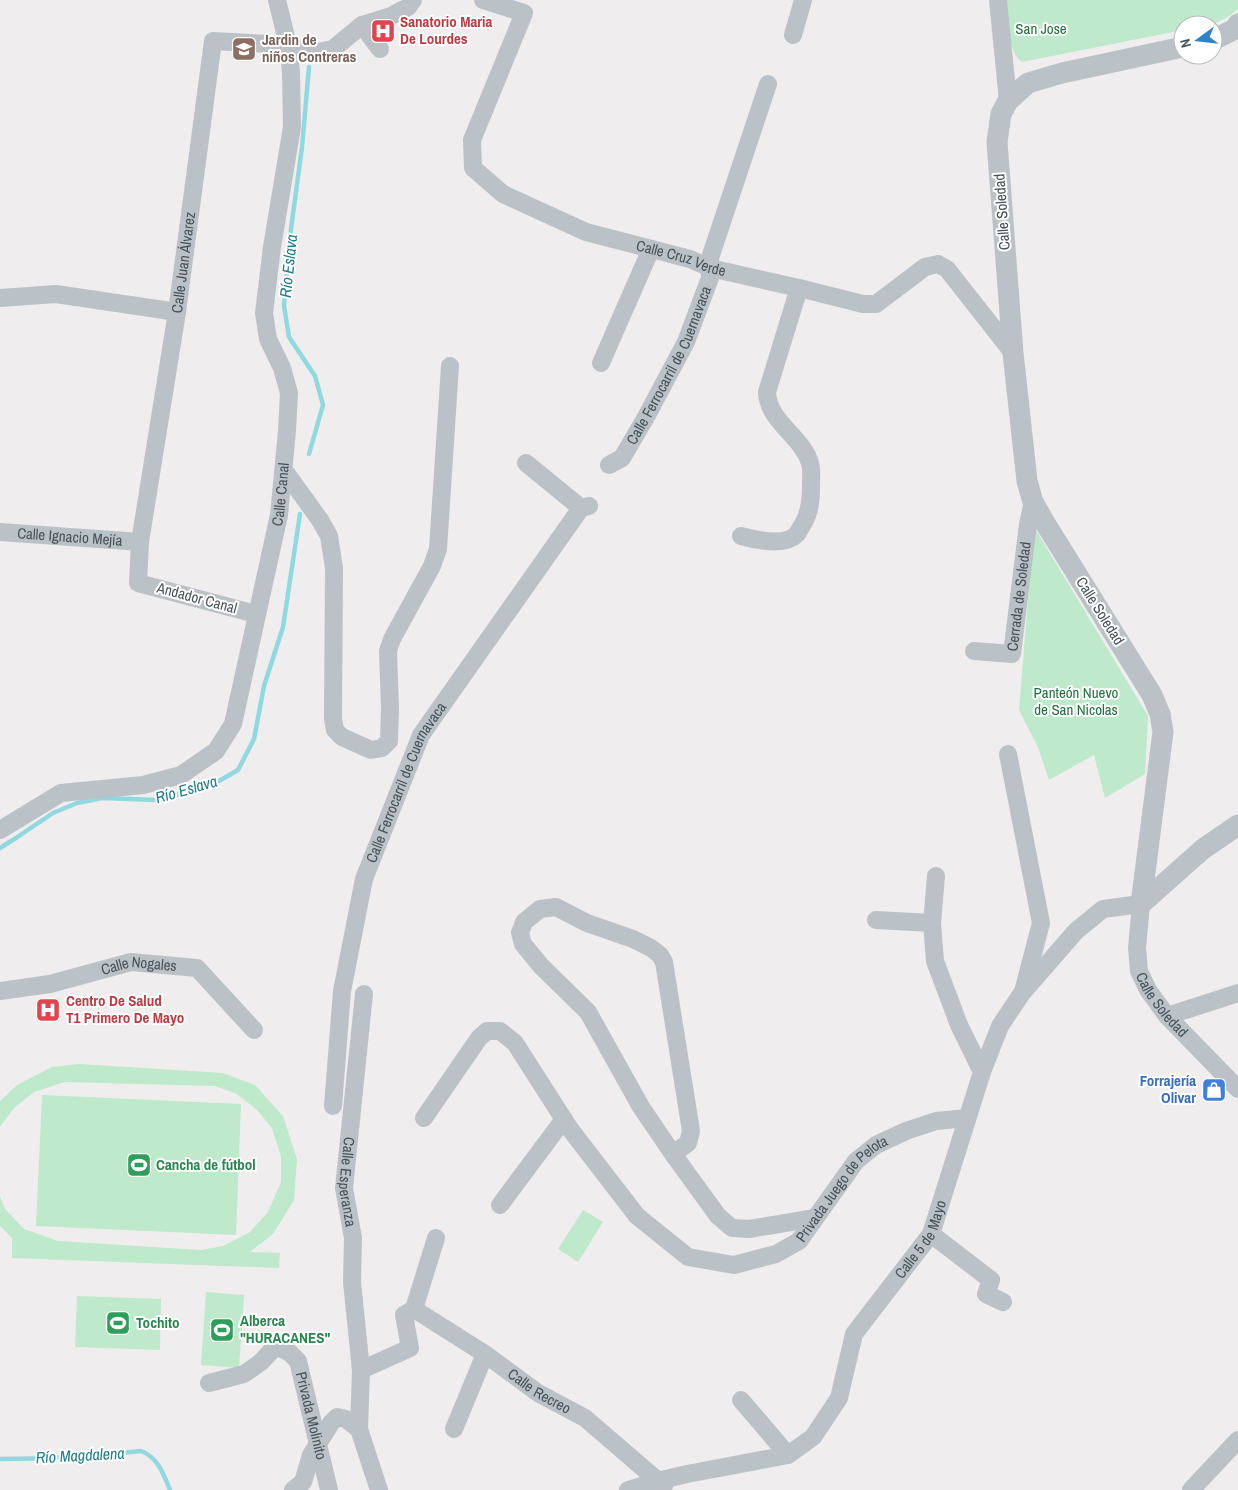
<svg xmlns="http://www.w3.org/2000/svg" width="1238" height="1490" viewBox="0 0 1238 1490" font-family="'Archivo Narrow',sans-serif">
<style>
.green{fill:#bfe9cb}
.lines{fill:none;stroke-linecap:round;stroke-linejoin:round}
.stream{stroke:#91d9e1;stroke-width:4.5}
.minor{stroke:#bac2c8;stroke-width:18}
.tertiary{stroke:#bac2c8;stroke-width:21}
.labels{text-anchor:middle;stroke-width:4;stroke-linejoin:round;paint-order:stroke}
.health-label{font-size:15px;font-weight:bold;fill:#be3a42;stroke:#fff;text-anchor:start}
.park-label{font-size:15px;fill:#217040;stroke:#fff}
.education-label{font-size:15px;font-weight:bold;fill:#785e54;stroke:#fff;text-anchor:start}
.street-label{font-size:15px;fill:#475258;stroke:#fff}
.shop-label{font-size:15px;font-weight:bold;fill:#366cbe;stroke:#fff;text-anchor:end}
.leisure-label{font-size:15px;font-weight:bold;fill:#27864d;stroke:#fff;text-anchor:start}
.water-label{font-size:16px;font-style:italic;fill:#1b7d89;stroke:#fff}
</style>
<rect width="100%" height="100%" fill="#efeded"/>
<!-- green -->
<g class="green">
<path d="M 1006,0 L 1238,0 L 1238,9 C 1215,27 1211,25 1183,25 L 1183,30 L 1022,62 C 1007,53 1008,16 1006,0 Z"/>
<polygon points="1034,527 1148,716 1145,774 1105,798 1094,755 1049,780 1038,747 1019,710"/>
<polygon points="80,1064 223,1073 255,1085 283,1116 297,1159 294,1200 273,1234 250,1252 280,1253 279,1268 12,1258 12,1238 0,1226 0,1196 5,1209 24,1229 58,1241 201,1250 223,1246 250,1232 268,1212 281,1182 281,1157 272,1128 257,1110 237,1094 215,1086 64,1082 34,1092 14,1108 0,1127 0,1101 17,1085 52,1067"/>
<polygon points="42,1095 241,1104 236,1235 36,1226"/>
<polygon points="583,1210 603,1222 578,1262 558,1249"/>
<polygon points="206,1292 244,1295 239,1368 201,1365"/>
<polygon points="77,1296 161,1299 160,1350 75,1347"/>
</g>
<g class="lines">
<!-- stream -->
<g class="stream">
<polyline points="309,67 302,147 291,229 284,306 289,337 315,376 323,405 309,454"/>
<polyline points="0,848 16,838 53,813 77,803 102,798 157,800 212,785 238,770 254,739 264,686 283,627 300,514"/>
<path d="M 0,1459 C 47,1459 94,1456 141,1451 C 158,1457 164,1475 170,1490"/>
</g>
<!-- minor -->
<g class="minor">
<path id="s1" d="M 483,0 L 524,13 L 472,140 L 473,168 L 503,194 L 586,232 L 690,259 L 710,268 L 799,288 L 863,304 L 876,304 L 925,267 L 938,264 L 947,269 L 1013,353"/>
<polyline points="998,0 1008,101"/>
<polyline points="362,25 380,49"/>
<polyline points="793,35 803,0"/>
<polyline points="0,298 56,294 177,312"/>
<polyline points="601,363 651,249"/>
<polyline points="526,463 581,508"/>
<path id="s2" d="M 609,465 L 622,458 L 646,417 L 686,342 L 710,278 L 710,258 L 768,84"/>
<polyline points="284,470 320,520 329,536 334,568 333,719 335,730 342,737 371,750 382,748 389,741 390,709 388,651 392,639 432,566 438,549 450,366"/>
<path id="s3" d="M 0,532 L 140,542"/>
<path d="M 741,536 C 756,540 785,547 797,534 C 799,531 801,527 803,524 C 810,512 811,500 811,487 C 811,479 812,470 810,463 C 802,436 768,422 767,392 L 799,288"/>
<path id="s4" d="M 256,614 L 138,583 L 140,542 L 177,312 L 213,41 L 288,45 L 313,53 L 333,49 L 362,25 L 391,16 L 408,7 L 413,0"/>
<path id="s5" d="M 974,651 L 1012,654 L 1028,524 L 1033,502"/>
<polyline points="1008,754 1041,923 1024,988"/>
<path id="s6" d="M 0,830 L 61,793 L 143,785 L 181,775 L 216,751 L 233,724 L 279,515 L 287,431 L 289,393 L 282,368 L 268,339 L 264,313 L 272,247 L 292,127 L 291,72 L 288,45 L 277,0"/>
<polyline points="876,920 932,923 935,961 959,1025 982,1072"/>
<polyline points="932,923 936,876"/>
<path id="s7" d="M 0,991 L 50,984 L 131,962 L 197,968 L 254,1030"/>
<path id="s8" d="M 364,994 L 344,1188 L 353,1238 L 352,1282 L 361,1370 L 359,1429 L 379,1490"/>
<polyline points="1167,1016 1238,993"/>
<path id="s9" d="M 333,1106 L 342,991 L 364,879 L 421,735 L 581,508 L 589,506"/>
<path id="s10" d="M 424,1118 L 479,1038 L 487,1031 L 500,1031 L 515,1043 L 570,1129 L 637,1216 L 688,1257 L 734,1265 L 776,1254 L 799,1241 L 856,1161 L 876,1145 L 906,1131 L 936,1121 L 967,1118"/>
<polyline points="673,1154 688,1143 691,1131 664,962 660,955 651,948 633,939 587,923 556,907 540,909 524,922 520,933 523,944 541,966 588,1012 641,1107 673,1154 718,1216 732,1228 749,1229 815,1218"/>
<polyline points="500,1205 564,1119"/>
<polyline points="931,1234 991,1280 986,1294 1003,1302"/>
<path id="s11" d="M 414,1309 L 485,1354 L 538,1393 L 585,1418 L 664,1486"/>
<polyline points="361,1370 410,1348 404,1315 414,1309 436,1238"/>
<path id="s12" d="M 209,1383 L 244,1374 L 261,1362 L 276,1346 L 290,1353 L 298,1361 L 329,1490"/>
<polyline points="741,1400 788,1455"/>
<polyline points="454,1429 485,1354"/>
<polyline points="293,1490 303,1482 311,1455 331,1423 337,1417 346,1419 359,1429"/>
<path id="s13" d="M 628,1490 L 657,1481 L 687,1474 L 788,1455 L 813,1437 L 839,1398 L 854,1334 L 931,1234 L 982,1072 L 1000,1026 L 1022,993 L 1076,931 L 1103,909 L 1141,904 L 1137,948 L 1139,971 L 1148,990 L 1167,1016 L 1238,1089"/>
<polyline points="1191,1490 1238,1440"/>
</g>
<!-- tertiary -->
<g class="tertiary">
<polyline points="1213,40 1235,29 1238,24"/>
<polyline points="1141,904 1163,732 1160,714 1152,695 1045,523 1033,502 1027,481 1013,353 997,142 1001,114 1008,101 1028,83 1062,73 1183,47"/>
<polyline points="1141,904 1203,849 1238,825"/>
</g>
</g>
<!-- icons -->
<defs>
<symbol id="hospital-square" viewBox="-11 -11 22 22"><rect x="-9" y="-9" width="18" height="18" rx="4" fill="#e0444e" stroke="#fff"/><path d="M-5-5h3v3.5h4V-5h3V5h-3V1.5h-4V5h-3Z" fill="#fff"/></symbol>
<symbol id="school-square" viewBox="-11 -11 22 22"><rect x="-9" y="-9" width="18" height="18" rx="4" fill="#8d6e63" stroke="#fff"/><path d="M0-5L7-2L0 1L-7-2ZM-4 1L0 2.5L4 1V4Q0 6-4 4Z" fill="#fff"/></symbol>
<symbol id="shop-square" viewBox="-11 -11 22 22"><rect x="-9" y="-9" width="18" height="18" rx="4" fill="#3f7fe0" stroke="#fff"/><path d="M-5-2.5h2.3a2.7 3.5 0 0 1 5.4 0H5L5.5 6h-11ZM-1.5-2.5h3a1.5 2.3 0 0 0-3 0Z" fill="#fff"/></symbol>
<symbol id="stadium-square" viewBox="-11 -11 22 22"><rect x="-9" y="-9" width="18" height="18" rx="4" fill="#2e9e5b" stroke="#fff"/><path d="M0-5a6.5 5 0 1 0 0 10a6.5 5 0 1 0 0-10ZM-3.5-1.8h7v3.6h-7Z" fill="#fff"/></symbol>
</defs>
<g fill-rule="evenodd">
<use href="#hospital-square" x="369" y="17" width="28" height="28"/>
<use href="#school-square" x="230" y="35" width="28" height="28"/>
<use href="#hospital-square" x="34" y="996" width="28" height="28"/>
<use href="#shop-square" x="1200" y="1076" width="28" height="28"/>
<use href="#stadium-square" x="125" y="1151" width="28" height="28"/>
<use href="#stadium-square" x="104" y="1309" width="28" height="28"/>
<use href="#stadium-square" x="208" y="1316" width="28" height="28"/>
</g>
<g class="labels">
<!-- health labels -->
<g class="health-label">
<text x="400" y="27">Sanatorio Maria<tspan x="400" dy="17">De Lourdes</tspan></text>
<text x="66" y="1006">Centro De Salud<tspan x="66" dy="17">T1 Primero De Mayo</tspan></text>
</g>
<!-- park labels -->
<g class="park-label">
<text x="1041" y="34">San Jose</text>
<text x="1076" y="698">Panteón Nuevo<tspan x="1076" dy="17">de San Nicolas</tspan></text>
</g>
<!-- education labels -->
<g class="education-label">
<text x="262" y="45">Jardin de<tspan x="262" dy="17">niños Contreras</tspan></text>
</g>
<!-- street labels -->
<g class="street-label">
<text transform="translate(1002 212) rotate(-94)" y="5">Calle Soledad</text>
<text dy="5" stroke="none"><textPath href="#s1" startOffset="438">Calle Cruz Verde</textPath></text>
<text dy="5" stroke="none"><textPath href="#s4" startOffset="446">Calle Juan Álvarez</textPath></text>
<text dy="5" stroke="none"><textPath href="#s2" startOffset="119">Calle Ferrocarril de Cuernavaca</textPath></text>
<text dy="5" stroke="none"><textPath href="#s6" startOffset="502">Calle Canal</textPath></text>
<text dy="5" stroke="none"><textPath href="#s3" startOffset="70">Calle Ignacio Mejía</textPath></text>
<text dy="5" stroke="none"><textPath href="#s5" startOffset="96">Cerrada de Soledad</textPath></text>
<text transform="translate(197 598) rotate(15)" y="5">Andador Canal</text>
<text transform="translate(1100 611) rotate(58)" y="5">Calle Soledad</text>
<text dy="5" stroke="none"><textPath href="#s9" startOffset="335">Calle Ferrocarril de Cuernavaca</textPath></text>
<text dy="5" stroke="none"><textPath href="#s7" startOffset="142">Calle Nogales</textPath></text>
<text dy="5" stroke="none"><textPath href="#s13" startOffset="956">Calle Soledad</textPath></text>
<text dy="5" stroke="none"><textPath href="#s8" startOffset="189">Calle Esperanza</textPath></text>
<text dy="5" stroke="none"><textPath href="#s10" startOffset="602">Privada Juego de Pelota</textPath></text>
<text dy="5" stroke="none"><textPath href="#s13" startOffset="424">Calle 5 de Mayo</textPath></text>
<text dy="5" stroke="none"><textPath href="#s11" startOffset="150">Calle Recreo</textPath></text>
<text dy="5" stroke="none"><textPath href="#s12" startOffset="162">Privada Molinito</textPath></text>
</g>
<!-- shop labels -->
<g class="shop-label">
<text x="1196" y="1086">Forrajería<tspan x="1196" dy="17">Olivar</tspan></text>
</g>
<!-- leisure labels -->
<g class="leisure-label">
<text x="156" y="1170">Cancha de fútbol</text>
<text x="240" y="1326">Alberca<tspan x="240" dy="17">"HURACANES"</tspan></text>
<text x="136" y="1328">Tochito</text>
</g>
<!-- water labels -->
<g class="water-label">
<text transform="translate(288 266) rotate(-84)" y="6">Río Eslava</text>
<text transform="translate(186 789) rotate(-16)" y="6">Río Eslava</text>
<text transform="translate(80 1455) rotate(-3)" y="6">Río Magdalena</text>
</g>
</g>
<!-- north arrow -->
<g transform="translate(1198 40) rotate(255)"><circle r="24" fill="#ffffff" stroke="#b5babc"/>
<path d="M0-4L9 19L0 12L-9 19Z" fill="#2d81c9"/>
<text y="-8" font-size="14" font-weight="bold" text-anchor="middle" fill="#475258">N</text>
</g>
</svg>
